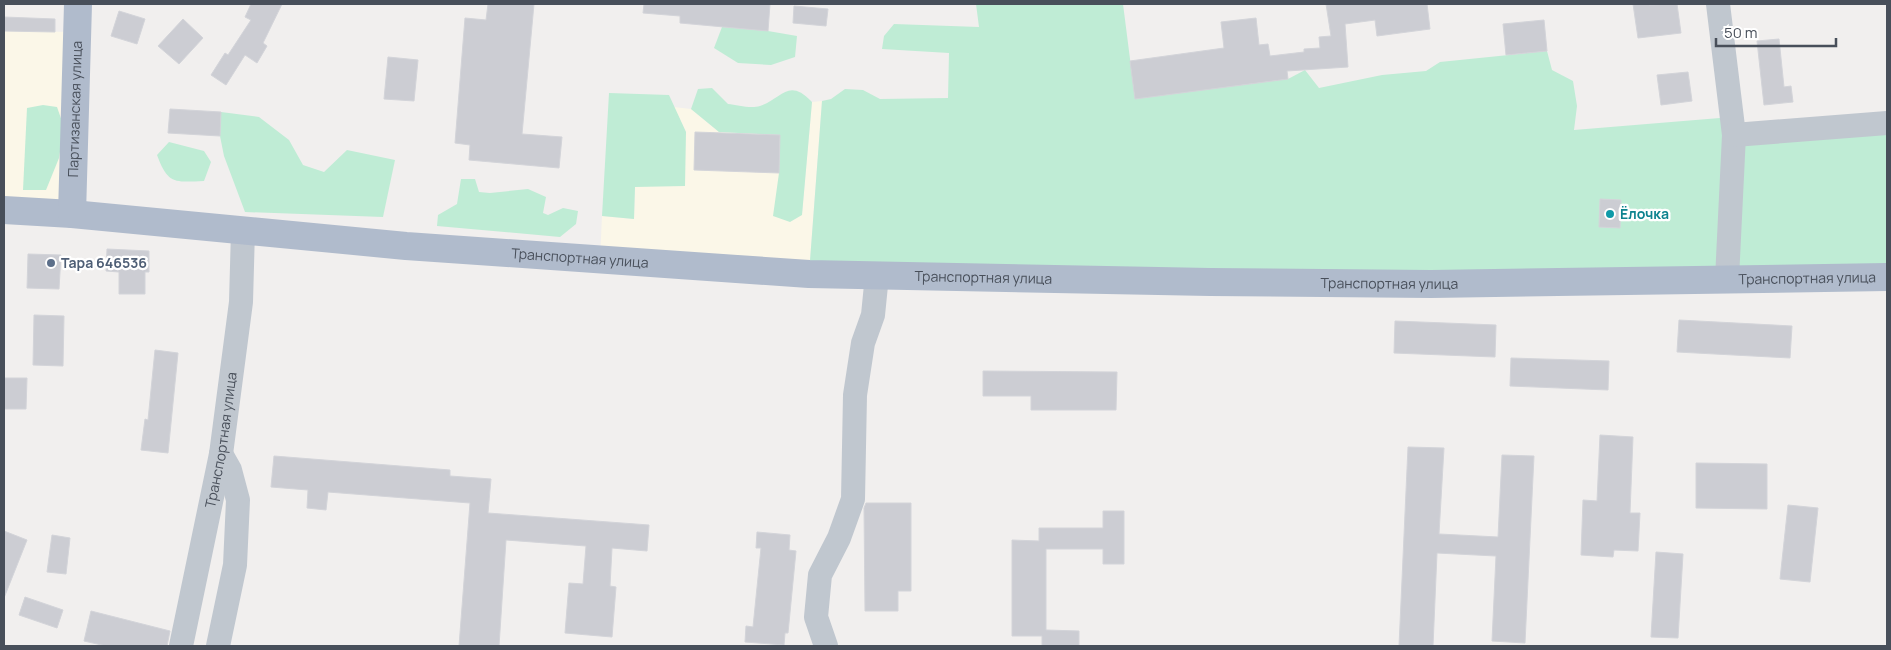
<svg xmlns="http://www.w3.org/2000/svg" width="1891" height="650" viewBox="0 0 1891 650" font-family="Manrope,sans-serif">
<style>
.commercial{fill:#fbf7e8}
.green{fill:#bfecd5;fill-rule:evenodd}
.building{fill:#cccdd3;stroke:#d3d4d9}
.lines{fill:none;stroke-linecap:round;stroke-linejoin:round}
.minor{stroke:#c0c7cf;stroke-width:24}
.major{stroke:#b0bbcc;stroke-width:28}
.culture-dot{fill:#0f9aa8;stroke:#fff;stroke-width:2}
.service-dot{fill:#5c6f8a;stroke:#fff;stroke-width:2}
.labels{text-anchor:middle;stroke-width:4.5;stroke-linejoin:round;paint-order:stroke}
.street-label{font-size:14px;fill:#484f5a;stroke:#fff}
.culture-label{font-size:14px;font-weight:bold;fill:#0d838f;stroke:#fff;text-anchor:start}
.service-label{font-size:14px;font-weight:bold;fill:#4e5e75;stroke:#fff;text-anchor:start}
</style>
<rect width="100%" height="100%" fill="#f1efee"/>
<!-- commercial -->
<g class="commercial">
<polygon points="4,31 78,32 72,214 4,210"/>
<polygon points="822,101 809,274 600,260 602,216 634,219 635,187 686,132 674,107 691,109 719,132 780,135 779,173 802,214 812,102"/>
</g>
<!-- green -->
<g class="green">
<path d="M 976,4 L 1123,4 L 1135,98 L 1288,79 L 1305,70 L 1319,88 L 1382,75 L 1426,71 L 1440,62 L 1547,51 L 1552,70 L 1573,81 L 1577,106 L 1574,130 L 1732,117 L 1734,134 L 1887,123 L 1887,277 L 809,274 L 822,101 L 831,99 L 845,89 L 863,90 L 880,99 L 948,98 L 949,53 L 882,49 L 884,36 L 894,24 L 979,27 ZM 1600,199 L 1621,200 L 1620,228 L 1599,227 Z"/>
<polygon points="722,27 768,31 797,36 795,57 771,65 738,63 714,48"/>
<path d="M 712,88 L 728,104 C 737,105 751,109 760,106 C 782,99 788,77 812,102 L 802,215 L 790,222 L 773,216 L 779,173 L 780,135 L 719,132 L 691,109 L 698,89 Z"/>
<polygon points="609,93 669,95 686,132 685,186 635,187 634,219 602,216"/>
<polygon points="43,105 57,107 64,127 59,158 46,190 23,190 27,108"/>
<polygon points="221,112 259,117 289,140 303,165 324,172 347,150 395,160 383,217 245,212 224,156 220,136"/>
<path d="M 169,142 L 204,151 L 211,162 L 204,181 C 175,182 168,185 157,155 Z"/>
<polygon points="461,179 475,179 479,192 490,193 528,189 546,197 543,213 548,215 563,208 578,211 576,224 560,237 437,226 438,215 457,204"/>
</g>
<!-- building -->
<g class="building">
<polygon points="251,4 282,4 263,43 267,46 257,63 245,55 226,85 211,75 225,53 228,55 251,20 245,17"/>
<polygon points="488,4 534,4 522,134 562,137 559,168 469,160 470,145 455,143 465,18 486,20"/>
<polygon points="644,4 770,4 768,31 680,23 680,16 643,13"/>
<polygon points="1326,4 1427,4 1430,29 1377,36 1375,20 1345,24 1348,67 1287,71 1288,79 1135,99 1130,61 1224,48 1221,22 1256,18 1259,45 1268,44 1270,56 1304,52 1304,49 1320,48 1319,37 1331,36"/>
<polygon points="1633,4 1649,4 1649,5 1677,4 1681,33 1638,38"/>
<polygon points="794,6 828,9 826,26 793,23"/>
<polygon points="119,11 145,19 137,44 111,36"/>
<polygon points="4,17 55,19 55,32 4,31"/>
<polygon points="183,19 203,38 179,64 158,46"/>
<polygon points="1544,20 1547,51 1506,55 1503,24"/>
<polygon points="1779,39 1784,87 1791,86 1793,102 1764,105 1757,41"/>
<polygon points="388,57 418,60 414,101 384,99"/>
<polygon points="1688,72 1692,101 1661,105 1657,75"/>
<polygon points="170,109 221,112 220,136 168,133"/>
<polygon points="695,132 780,135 779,173 694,170"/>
<polygon points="1600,199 1621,200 1620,228 1599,227"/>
<polygon points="107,249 149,251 149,272 145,272 145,294 119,294 119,272 106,271"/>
<polygon points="28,254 61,255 59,289 27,288"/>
<polygon points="34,315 64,316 63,366 33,365"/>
<polygon points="1679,320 1792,326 1790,358 1677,352"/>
<polygon points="1395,321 1496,325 1495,357 1394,353"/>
<polygon points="155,350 178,353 168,453 141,450 145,419 148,420"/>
<polygon points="1511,358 1609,361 1608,390 1510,386"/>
<polygon points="983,371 1117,372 1116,410 1031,410 1031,396 983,396"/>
<polygon points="4,378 27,378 26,409 4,409"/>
<polygon points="1600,435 1633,437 1630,513 1640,513 1638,551 1614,550 1613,557 1581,555 1583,500 1597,501"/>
<polygon points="1408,447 1444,448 1439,534 1498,537 1502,455 1534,456 1525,643 1492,641 1496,556 1437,553 1433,646 1399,646"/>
<polygon points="274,456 450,470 450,476 491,479 488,513 649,525 647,551 612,548 610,586 616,587 612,637 565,633 569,583 583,584 586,546 506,540 499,646 459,646 470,503 328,492 326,510 307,508 308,490 271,487"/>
<polygon points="1696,463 1767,464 1767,509 1696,508"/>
<polygon points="866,503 911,503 911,591 898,591 898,611 865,611 864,508"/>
<polygon points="1788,505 1818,508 1810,582 1780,579"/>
<polygon points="1103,511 1124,511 1124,564 1103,564 1103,549 1046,549 1046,630 1079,631 1079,646 1042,646 1042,636 1012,636 1012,540 1039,541 1039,528 1103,528"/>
<polygon points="4,531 27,540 4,598"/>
<polygon points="757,532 790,535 789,550 796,551 788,633 785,633 784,645 745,642 746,626 753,627 761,548 756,548"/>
<polygon points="52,535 70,538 66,574 47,572"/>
<polygon points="1656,552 1683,554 1678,638 1651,637"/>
<polygon points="25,597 63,610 57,628 19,615"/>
<polygon points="91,611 170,631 167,646 106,646 84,641"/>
</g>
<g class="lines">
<!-- minor -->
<g class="minor">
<polyline points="1718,4 1734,135 1727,279"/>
<polyline points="1734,135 1887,123"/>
<path id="s1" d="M 181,646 L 221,454 L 241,302 L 243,230"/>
<polyline points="218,646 235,565 238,500 230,470 221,454"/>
<polyline points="826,646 816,617 820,575 839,538 853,499 855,395 863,343 873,315 877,275"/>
</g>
<!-- major -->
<g class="major">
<path id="s2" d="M 4,210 L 72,214 L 406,246 L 809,274 L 1210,282 L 1431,284 L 1887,277"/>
<path id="s3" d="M 72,214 L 78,4"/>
</g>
</g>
<!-- markers -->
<circle class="culture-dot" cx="1610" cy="214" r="5"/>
<circle class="service-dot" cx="51" cy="263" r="5"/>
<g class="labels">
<!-- street labels -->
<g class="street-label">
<text dy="5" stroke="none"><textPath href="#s3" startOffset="105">Партизанская улица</textPath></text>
<text dy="5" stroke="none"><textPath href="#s2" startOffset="578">Транспортная улица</textPath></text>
<text dy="5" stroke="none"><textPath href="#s2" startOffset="982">Транспортная улица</textPath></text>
<text dy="5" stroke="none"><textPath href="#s2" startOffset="1806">Транспортная улица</textPath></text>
<text dy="5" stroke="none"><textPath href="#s2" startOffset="1388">Транспортная улица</textPath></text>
<text dy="5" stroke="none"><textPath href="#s1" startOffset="210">Транспортная улица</textPath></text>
</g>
<!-- culture labels -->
<g class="culture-label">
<text x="1620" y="219">Ёлочка</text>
</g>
<!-- service labels -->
<g class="service-label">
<text x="61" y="268">Тара 646536</text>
</g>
</g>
<!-- border -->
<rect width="1891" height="650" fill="none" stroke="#484f5a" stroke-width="10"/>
<!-- scale -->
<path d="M1716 38v8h120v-8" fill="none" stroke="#484f5a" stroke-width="2.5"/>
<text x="1724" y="38" font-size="15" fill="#484f5a" stroke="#ffffff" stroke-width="4" paint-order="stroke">50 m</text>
</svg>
